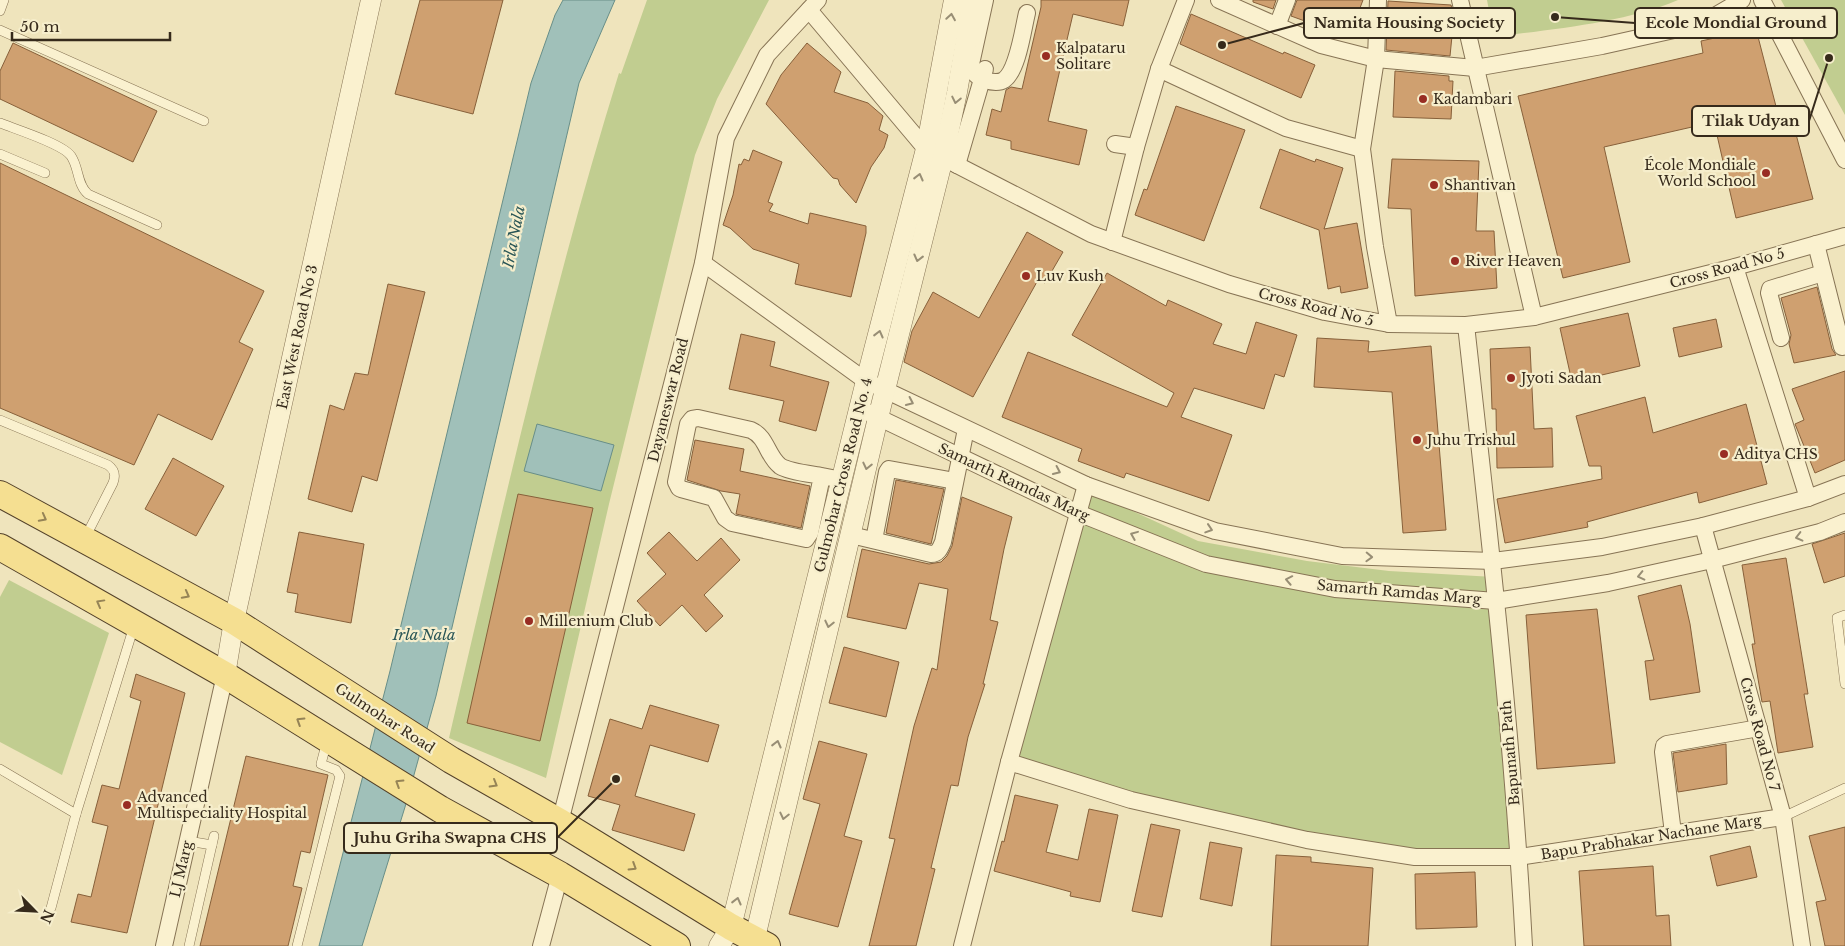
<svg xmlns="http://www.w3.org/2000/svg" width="1845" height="946" viewBox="0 0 1845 946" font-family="'Libre Baskerville',serif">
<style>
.green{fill:#c1cd90}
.water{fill:#a0c0b9;stroke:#688e88}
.building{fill:#cfa070;stroke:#87603a}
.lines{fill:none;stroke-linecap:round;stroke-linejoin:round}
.service-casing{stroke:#877455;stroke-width:10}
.minor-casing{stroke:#877455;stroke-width:18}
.tertiary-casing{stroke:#877455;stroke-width:21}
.primary-casing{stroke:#54422a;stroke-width:28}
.service{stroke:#faf1cf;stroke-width:9}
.minor{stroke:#faf1cf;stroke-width:16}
.tertiary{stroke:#faf1cf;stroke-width:20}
.primary{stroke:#f5df91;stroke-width:26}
.oneway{stroke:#988e75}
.oneway2{stroke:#968456}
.poi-dot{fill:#982d23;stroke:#f6eecc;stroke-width:2}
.labels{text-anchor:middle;stroke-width:4.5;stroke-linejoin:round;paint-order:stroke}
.poi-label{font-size:14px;fill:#362a1b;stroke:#f6eecc;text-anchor:start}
.street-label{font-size:14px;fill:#362a1b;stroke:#f6eecc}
.water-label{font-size:15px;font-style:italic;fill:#295556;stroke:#f6eecc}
.leader{fill:none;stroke:#362a1b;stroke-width:2}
.callout-dot{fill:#362a1b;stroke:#f6eecc;stroke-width:2}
.callout{fill:#f6eecc;stroke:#362a1b;stroke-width:2}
.callout-label{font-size:15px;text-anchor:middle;font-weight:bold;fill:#362a1b}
</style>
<rect width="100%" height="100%" fill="#efe4bc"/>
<!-- green -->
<g class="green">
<path d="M 647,0 L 769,0 L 717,99 L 695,155 L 609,504 L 546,778 L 449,738 C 501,516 551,292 619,73 L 621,74 Z"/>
<path d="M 1487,0 L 1678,0 C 1624,23 1553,29 1494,37 Z"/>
<polygon points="1781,0 1845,0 1845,115"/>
<polygon points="1089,491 1198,541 1307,561 1389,571 1494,577 1514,851 1402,849 1271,825 1151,798 1016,759"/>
<polygon points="9,580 109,633 62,775 0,742 0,597"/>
</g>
<!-- water -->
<g class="water">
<polygon points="563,0 615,0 579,83 436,696 405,807 362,946 319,946 390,671 531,83 555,15"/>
<polygon points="537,424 614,445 601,491 524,471"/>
</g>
<!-- building -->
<g class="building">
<polygon points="420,0 503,0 473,114 395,94"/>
<polygon points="1041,0 1129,0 1123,26 1073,14 1048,121 1087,130 1079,165 1011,149 1011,141 986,135 992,109 1001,112 1006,90 1011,87 1022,89 1041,7"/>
<polygon points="1253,0 1276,0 1273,9 1253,2"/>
<polygon points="1297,0 1363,0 1349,37 1291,16"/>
<polygon points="1388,1 1451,5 1454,16 1450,56 1386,50"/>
<polygon points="1191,14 1283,54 1284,52 1315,65 1301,98 1180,44"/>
<polygon points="1756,29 1779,118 1791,115 1813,199 1736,218 1714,122 1604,147 1630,262 1563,278 1518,96 1703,53 1701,41"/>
<polygon points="13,43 157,111 133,162 0,99 0,71"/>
<polygon points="807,43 841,72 834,92 868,103 883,116 879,130 888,135 884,148 871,167 856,203 840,185 838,179 833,178 766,104 781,75"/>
<polygon points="1395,71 1449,76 1449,81 1453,81 1451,119 1393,117"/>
<polygon points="1176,106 1245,130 1204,241 1135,215 1144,189 1147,190"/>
<polygon points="1280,149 1315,162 1316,159 1343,168 1324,229 1357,223 1368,288 1341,293 1340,286 1328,289 1319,230 1260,208"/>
<polygon points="753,150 782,162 768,202 773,204 769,211 808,224 810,213 866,226 866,233 851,297 795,284 799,264 753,249 730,228 723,225 733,195 739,164 741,165 744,159 749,161"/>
<polygon points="1392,159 1479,161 1476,231 1494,231 1497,288 1415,296 1411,209 1388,208"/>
<polygon points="0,163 264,291 239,342 253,349 212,440 158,414 134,465 0,408"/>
<polygon points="1027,232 1063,252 1045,283 1038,280 973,397 904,362 912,331 933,292 979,318"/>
<polygon points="1107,273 1166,306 1168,300 1222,324 1213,344 1246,354 1256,322 1297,335 1284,377 1275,374 1264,409 1194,388 1181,417 1232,435 1209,501 1126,473 1124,478 1078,461 1082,449 1002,417 1028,352 1167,407 1174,393 1072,335"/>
<polygon points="388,284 425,292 377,481 362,476 352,512 308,499 330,405 344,410 355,373 368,375"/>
<polygon points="1817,287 1832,349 1836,355 1794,363 1789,344 1791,335 1781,298"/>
<polygon points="1628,313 1640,366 1572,382 1560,328"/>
<polygon points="1716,319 1722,347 1679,357 1673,328"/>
<polygon points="741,334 775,342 770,366 829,382 816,431 779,421 784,401 729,389"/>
<polygon points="1317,338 1369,341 1368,352 1431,346 1446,530 1403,533 1392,392 1314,387"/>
<polygon points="1530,347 1534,429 1552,428 1553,467 1497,468 1496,409 1492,409 1490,349"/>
<polygon points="1845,371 1845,460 1815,473 1795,424 1804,420 1792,389"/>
<polygon points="1645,397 1653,433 1746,404 1767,484 1699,503 1697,492 1587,522 1588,527 1505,543 1497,499 1602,479 1601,466 1589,466 1576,416"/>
<polygon points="695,440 744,449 740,471 810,486 801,528 736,514 740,494 721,491 687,480"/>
<polygon points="173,458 224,486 196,536 145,509"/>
<polygon points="896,480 944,489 931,544 886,533"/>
<polygon points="518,494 593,508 540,741 467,723"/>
<polygon points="962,497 1012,517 1004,549 990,620 998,622 983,684 985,684 968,737 958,786 951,785 931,868 935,869 916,946 869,946 895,839 889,838 914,726 932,668 937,670 948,589 919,583 906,629 847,617 862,549 929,564 941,562 947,556 952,546"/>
<polygon points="299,532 364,544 351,623 295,612 298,594 287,592"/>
<polygon points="669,532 697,561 721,538 740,560 704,595 723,616 706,632 682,605 660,626 637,601 666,574 647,553"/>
<polygon points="1845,533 1845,576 1824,583 1812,544"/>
<polygon points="1786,558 1808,694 1804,694 1813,747 1778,753 1770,701 1762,702 1752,644 1755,644 1742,565"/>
<polygon points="1681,585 1690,624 1700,692 1650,700 1645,661 1654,660 1638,596"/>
<polygon points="1597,609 1615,763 1537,769 1526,615"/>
<polygon points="844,647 899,662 886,717 829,703"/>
<polygon points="136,674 185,693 127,933 71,922 78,894 91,897 108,826 92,822 102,785 119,789 141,701 130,697"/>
<polygon points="650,705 719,725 708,762 650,745 635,796 695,814 684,851 612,830 620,805 588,796 610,719 642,729"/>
<polygon points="819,741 867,754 844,836 862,841 838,927 789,914 820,804 803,799"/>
<polygon points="1726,744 1727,784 1678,792 1673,753"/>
<polygon points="246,756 328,775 310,853 301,851 293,886 302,888 288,946 200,946"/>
<polygon points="1015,795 1058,805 1046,852 1078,860 1089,809 1118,815 1100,902 1070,896 1071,892 994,871 1002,841 1004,842"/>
<polygon points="1151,824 1180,830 1162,917 1132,911"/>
<polygon points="1845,827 1845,946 1825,946 1816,902 1826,900 1809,836"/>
<polygon points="1210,842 1242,848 1232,906 1200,899"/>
<polygon points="1750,846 1757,877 1717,886 1710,856"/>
<polygon points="1276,855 1311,857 1311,862 1373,868 1368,946 1271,946"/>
<polygon points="1653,866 1656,916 1669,915 1671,946 1584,946 1579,871"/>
<polygon points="1475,872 1477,927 1416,929 1415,874"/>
</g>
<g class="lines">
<defs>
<g id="service">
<polyline points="0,11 4,0"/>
<polyline points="0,30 204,121"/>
<path d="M 0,123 C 15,129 63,144 71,156 C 79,167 77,185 88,194 L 157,225"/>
<polyline points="0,154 45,173"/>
<path d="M 0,420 L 108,465 C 115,470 116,475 113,483 L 85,538"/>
<polyline points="1845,615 1837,618 1845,684"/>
<polyline points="0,769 76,814"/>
<polyline points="1783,817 1845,788"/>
<polyline points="188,841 212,845"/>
<polyline points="51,908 76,814 134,626"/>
<polyline points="189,946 214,836"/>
<polyline points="297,946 340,776 336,770 321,764 327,741"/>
</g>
<g id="minor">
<path d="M 985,0 L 971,64 C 972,73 977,77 985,80 C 991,82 999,83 1004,80 C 1018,70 1023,29 1027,13"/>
<polyline points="1219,0 1321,45 1376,59 1475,68 1602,46 1701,24 1742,0"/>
<polyline points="1378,0 1376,59 1362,149 1375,247 1389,324"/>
<polyline points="1460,0 1534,317"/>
<polyline points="1762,0 1845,160"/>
<polyline points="809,10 926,149 1091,234 1229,284 1325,312 1389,324 1466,325 1534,317 1735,267 1845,236"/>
<polyline points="1277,26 1287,0"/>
<polyline points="1159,69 1286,128 1362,149"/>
<polyline points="1115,144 1136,147"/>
<polyline points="957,165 985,69"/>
<polyline points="1112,242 1136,147 1159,69 1186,0"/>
<polyline points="1816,244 1842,347"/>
<polyline points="703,263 866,381 1086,485 1215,531 1342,556 1493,561 1602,547 1703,526 1808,498 1845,484"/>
<polyline points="1735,267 1808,498"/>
<path d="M 1466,325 C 1489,532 1513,738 1524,946"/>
<polyline points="1781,338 1769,293 1770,289 1823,273"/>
<polyline points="867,412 1078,513 1206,564 1335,589 1496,601 1608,583 1712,560 1820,532 1845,522"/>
<path d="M 822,476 L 810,533 L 806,539 L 732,523 L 725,518 L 714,498 L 681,489 L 679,488 L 676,482 L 688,424 L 692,419 L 698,418 L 751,430 C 767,437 767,456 780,466 C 789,472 811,474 822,476 L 842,480"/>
<polyline points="1703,526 1783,817 1802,946"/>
<path d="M 851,535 L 931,554 C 938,554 940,549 943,542 L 966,429"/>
<polyline points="874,540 887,472 889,469 955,481"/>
<polyline points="1009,762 1131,800 1307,840 1415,857 1519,857 1783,817"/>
<polyline points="560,822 703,263 726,138 767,55 818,0"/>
<polyline points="1673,833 1663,752 1664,746 1667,744 1759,728"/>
<polyline points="164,946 225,675"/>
<polyline points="541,946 560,875"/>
<polyline points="962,946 1009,762 1086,485"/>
</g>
<g id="tertiary">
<polyline points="225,675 234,621 371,0"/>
<polyline points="719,946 731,927 866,381 926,149 954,0"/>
<polyline points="753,946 878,418 943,158 957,92 973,0"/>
</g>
<g id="primary">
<polyline points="0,494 234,621 451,760 560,822 731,927 767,946"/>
<polyline points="0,547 225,675 440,809 560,875 677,946"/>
</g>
</defs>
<!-- service casing -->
<use href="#service" class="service-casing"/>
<!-- minor casing -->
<use href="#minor" class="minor-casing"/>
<!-- tertiary casing -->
<use href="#tertiary" class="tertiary-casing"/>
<!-- primary casing -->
<use href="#primary" class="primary-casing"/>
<!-- service -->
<use href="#service" class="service"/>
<!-- minor -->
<use href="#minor" class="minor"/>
<!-- tertiary -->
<use href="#tertiary" class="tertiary"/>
<!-- primary -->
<use href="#primary" class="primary"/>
</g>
<!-- one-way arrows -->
<defs><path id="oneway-chevron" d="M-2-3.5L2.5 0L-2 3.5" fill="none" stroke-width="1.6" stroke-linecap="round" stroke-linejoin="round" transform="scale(1.25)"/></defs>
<g class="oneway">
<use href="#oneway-chevron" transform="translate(951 17) rotate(-81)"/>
<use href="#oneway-chevron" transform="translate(956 100) rotate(102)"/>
<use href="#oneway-chevron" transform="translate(919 177) rotate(-76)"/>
<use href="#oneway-chevron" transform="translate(918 258) rotate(104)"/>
<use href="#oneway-chevron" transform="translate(879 334) rotate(-76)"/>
<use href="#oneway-chevron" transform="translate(910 402) rotate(25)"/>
<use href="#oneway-chevron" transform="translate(867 466) rotate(103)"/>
<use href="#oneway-chevron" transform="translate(1057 471) rotate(25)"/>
<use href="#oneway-chevron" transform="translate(1209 529) rotate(18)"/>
<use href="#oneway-chevron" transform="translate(1134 535) rotate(-158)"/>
<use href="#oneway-chevron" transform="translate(1799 537) rotate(166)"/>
<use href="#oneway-chevron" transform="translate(1369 557) rotate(2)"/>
<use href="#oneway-chevron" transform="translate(1641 576) rotate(167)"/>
<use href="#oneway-chevron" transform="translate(1289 580) rotate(-169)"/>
<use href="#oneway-chevron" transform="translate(829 624) rotate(103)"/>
<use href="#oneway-chevron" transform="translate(777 744) rotate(-76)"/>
<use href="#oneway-chevron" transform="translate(784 816) rotate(103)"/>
<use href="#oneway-chevron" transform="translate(737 901) rotate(-76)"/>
</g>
<g class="oneway2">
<use href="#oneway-chevron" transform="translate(43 518) rotate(28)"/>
<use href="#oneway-chevron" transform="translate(186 595) rotate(28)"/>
<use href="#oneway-chevron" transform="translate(100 603) rotate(-151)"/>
<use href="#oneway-chevron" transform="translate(300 721) rotate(-148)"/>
<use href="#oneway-chevron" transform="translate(399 783) rotate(-148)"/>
<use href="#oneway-chevron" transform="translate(494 784) rotate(30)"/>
<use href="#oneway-chevron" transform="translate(633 867) rotate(32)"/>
</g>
<!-- markers -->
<g class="poi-dot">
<circle cx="1046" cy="56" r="5"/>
<circle cx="1423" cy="99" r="5"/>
<circle cx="1766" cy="173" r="5"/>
<circle cx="1434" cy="185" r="5"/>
<circle cx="1455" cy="261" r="5"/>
<circle cx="1026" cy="276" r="5"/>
<circle cx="1511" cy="378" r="5"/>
<circle cx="1417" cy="440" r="5"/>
<circle cx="1724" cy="454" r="5"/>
<circle cx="529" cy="621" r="5"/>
<circle cx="127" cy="805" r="5"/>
</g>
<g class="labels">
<!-- poi labels -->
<g class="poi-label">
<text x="1056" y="53">Kalpataru<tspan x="1056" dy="16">Solitare</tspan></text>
<text x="1433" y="104">Kadambari</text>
<text x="1756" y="170" text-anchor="end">École Mondiale<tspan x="1756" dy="16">World School</tspan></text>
<text x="1444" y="190">Shantivan</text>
<text x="1465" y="266">River Heaven</text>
<text x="1036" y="281">Luv Kush</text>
<text x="1521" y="383">Jyoti Sadan</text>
<text x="1427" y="445">Juhu Trishul</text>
<text x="1734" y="459">Aditya CHS</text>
<text x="539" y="626">Millenium Club</text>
<text x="137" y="802">Advanced<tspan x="137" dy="16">Multispeciality Hospital</tspan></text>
</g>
<!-- street labels -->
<g class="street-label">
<text transform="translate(1727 268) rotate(-15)" y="5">Cross Road No 5</text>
<text transform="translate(1316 307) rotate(14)" y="5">Cross Road No 5</text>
<text transform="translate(297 337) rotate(-78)" y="5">East West Road No 3</text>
<text transform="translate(668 400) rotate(-76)" y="5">Dayaneswar Road</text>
<text transform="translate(843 475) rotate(-76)" y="5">Gulmohar Cross Road No. 4</text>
<text transform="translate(1014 482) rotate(25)" y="5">Samarth Ramdas Marg</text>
<text transform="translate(1399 592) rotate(5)" y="5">Samarth Ramdas Marg</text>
<text transform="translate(385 718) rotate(33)" y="5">Gulmohar Road</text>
<text transform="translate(1760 734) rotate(75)" y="5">Cross Road No 7</text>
<text transform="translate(1510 753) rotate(-95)" y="5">Bapunath Path</text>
<text transform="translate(1651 837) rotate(-9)" y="5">Bapu Prabhakar Nachane Marg</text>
<text transform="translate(181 869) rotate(-77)" y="5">LJ Marg</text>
</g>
<!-- water labels -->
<g class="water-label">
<text transform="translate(514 237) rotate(-79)" y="5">Irla Nala</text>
<text x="424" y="640">Irla Nala</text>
</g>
</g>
<!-- callouts -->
<path class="leader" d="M1555 17L1635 23M1222 45L1304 23M1829 58L1809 121M616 779L557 838"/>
<g class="callout-dot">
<circle cx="1555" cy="17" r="5"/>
<circle cx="1222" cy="45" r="5"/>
<circle cx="1829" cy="58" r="5"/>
<circle cx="616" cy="779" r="5"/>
</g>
<g class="callout">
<rect x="1635" y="8" width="202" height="30" rx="5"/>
<rect x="1304" y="8" width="211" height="30" rx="5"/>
<rect x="1692" y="106" width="117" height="30" rx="5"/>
<rect x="344" y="823" width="213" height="30" rx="5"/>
</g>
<g class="callout-label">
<text x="1736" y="28">Ecole Mondial Ground</text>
<text x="1409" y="28">Namita Housing Society</text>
<text x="1751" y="126">Tilak Udyan</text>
<text x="450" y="843">Juhu Griha Swapna CHS</text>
</g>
<!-- north arrow -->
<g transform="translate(35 911) rotate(114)" stroke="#f6eecc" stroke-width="4" paint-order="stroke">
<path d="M0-4L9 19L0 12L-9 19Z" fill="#362a1b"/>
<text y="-8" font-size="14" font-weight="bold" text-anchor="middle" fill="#362a1b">N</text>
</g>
<!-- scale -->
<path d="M12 32v8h158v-8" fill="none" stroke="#362a1b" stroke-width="2.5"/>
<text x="20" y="32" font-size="15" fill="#362a1b" stroke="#f6eecc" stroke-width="4" paint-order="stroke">50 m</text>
</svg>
